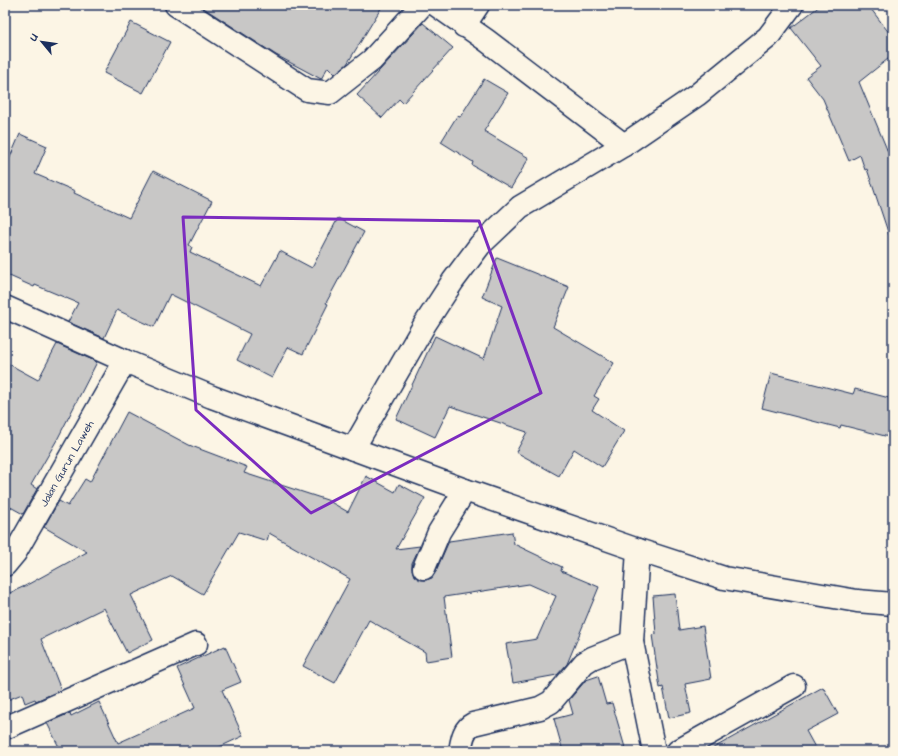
<svg xmlns="http://www.w3.org/2000/svg" width="898" height="756" viewBox="0 0 898 756" font-family="'Architects Daughter',sans-serif">
<style>
.building{fill:#c8c7c6;stroke:#1b2f5e}
.lines{fill:none;stroke-linecap:round;stroke-linejoin:round}
.minor-casing{stroke:#1b2f5e;stroke-width:25}
.minor{stroke:#fcf5e5;stroke-width:22}
.marked{fill:none;stroke:#7b2cbf;stroke-width:3;stroke-linejoin:round}
.labels{text-anchor:middle;stroke-width:3;stroke-linejoin:round;paint-order:stroke}
.street-label{font-size:11px;fill:#1b2f5e;stroke:#fcf5e5}
</style>
<rect width="100%" height="100%" fill="#fcf5e5"/>
<filter id="ink" filterUnits="userSpaceOnUse"><feTurbulence type="fractalNoise" baseFrequency=".025" numOctaves="2"/><feDisplacementMap in="SourceGraphic" scale="8" xChannelSelector="R" yChannelSelector="G"/><feConvolveMatrix kernelMatrix="1 2 1 2 8 2 1 2 1" color-interpolation-filters="sRGB"/></filter>
<g filter="url(#ink)">
<!-- building -->
<g class="building">
<polygon points="199,5 383,5 347,64 335,74 328,67 321,79 276,55"/>
<polygon points="821,5 868,5 893,38 893,55 859,82 893,164 893,235 889,235 867,169 865,170 860,155 849,161 823,99 806,77 821,66 791,28"/>
<polygon points="131,22 170,42 143,93 104,73"/>
<polygon points="423,23 453,48 403,103 399,99 382,118 357,95"/>
<polygon points="484,79 508,93 484,131 529,158 511,188 472,165 473,162 441,142 457,116 460,117"/>
<polygon points="20,134 47,146 35,174 75,191 74,193 129,218 153,171 212,201 189,245 192,247 190,252 261,286 280,251 312,268 338,218 364,232 326,303 328,304 303,354 288,347 272,378 237,360 250,334 170,294 154,327 117,310 104,338 68,322 78,303 35,285 34,287 5,274 5,169"/>
<polygon points="497,258 569,287 553,327 614,363 594,396 599,399 592,410 624,431 602,467 574,449 559,476 516,452 527,432 450,406 435,437 396,419 435,336 484,359 502,306 482,297"/>
<polygon points="57,344 97,362 58,438 31,485 37,489 23,514 5,504 5,362 38,380"/>
<polygon points="771,373 853,394 855,389 893,399 893,438 841,425 840,428 762,408"/>
<polygon points="127,412 189,445 247,467 244,473 327,500 348,512 366,476 395,492 399,484 425,498 396,549 420,546 412,563 412,569 414,576 420,580 426,580 432,578 435,573 449,541 512,532 514,544 562,567 561,571 599,587 567,664 557,675 513,683 506,644 537,639 556,596 529,584 444,597 452,657 426,661 425,652 369,620 335,683 303,666 350,579 269,533 267,541 239,532 203,594 172,576 131,595 153,640 127,653 104,608 41,639 61,690 36,701 35,699 25,703 22,694 5,701 5,595 25,586 87,552 44,527 59,501 68,506 85,479 90,482"/>
<polygon points="675,594 679,630 703,626 711,679 685,684 691,713 669,718 663,687 660,688 652,635 656,634 653,596"/>
<polygon points="225,646 241,682 222,690 243,736 211,751 61,751 47,723 70,713 71,716 99,702 118,743 195,708 177,668"/>
<polygon points="598,676 606,704 612,703 626,751 563,751 554,719 573,714 569,700 586,680"/>
<polygon points="823,687 838,714 806,731 817,751 708,751"/>
</g>
<g class="lines">
<defs>
<g id="minor">
<polyline points="176,5 307,90 330,93 372,60 422,5"/>
<polyline points="436,5 486,40 624,145"/>
<polyline points="464,26 478,5"/>
<polyline points="5,307 125,361 212,397 465,490 638,550 724,578 857,601 893,604"/>
<polyline points="353,449 425,324 453,281 480,245 520,207 624,145 697,95 768,37 792,5"/>
<polyline points="638,550 632,642 654,751"/>
<path id="s1" d="M 5,565 L 15,553 L 125,361"/>
<polyline points="424,568 439,532 465,490"/>
<polyline points="5,728 196,644"/>
<path d="M 460,751 C 462,741 463,729 473,724 L 540,708 L 551,702 L 584,663 L 592,658 L 632,642"/>
<polyline points="678,751 794,686"/>
</g>
</defs>
<!-- minor casing -->
<use href="#minor" class="minor-casing"/>
<!-- minor -->
<use href="#minor" class="minor"/>
</g>
</g>
<!-- marked area -->
<path class="marked" d="M 183,217 L 479,221 L 541,393 L 311,513 L 196,410 Z"/>
<g class="labels">
<!-- street labels -->
<g class="street-label">
<text dy="4" stroke="none"><textPath href="#s1" startOffset="119">Jalan Gurun Laweh</textPath></text>
</g>
</g>
<!-- margin -->
<rect width="898" height="756" fill="none" stroke="#fcf5e5" stroke-width="20"/>
<rect x="10" y="10" width="878" height="736" fill="none" stroke="#1b2f5e" stroke-width="1.5" filter="url(#ink)"/>
<!-- north arrow -->
<g transform="translate(42 42) rotate(299)" stroke="#fcf5e5" stroke-width="3" paint-order="stroke">
<path d="M0-3L7 15L0 10L-7 15Z" fill="#1b2f5e"/>
<text y="-6" font-size="11" font-weight="bold" text-anchor="middle" fill="#1b2f5e">U</text>
</g>
</svg>
